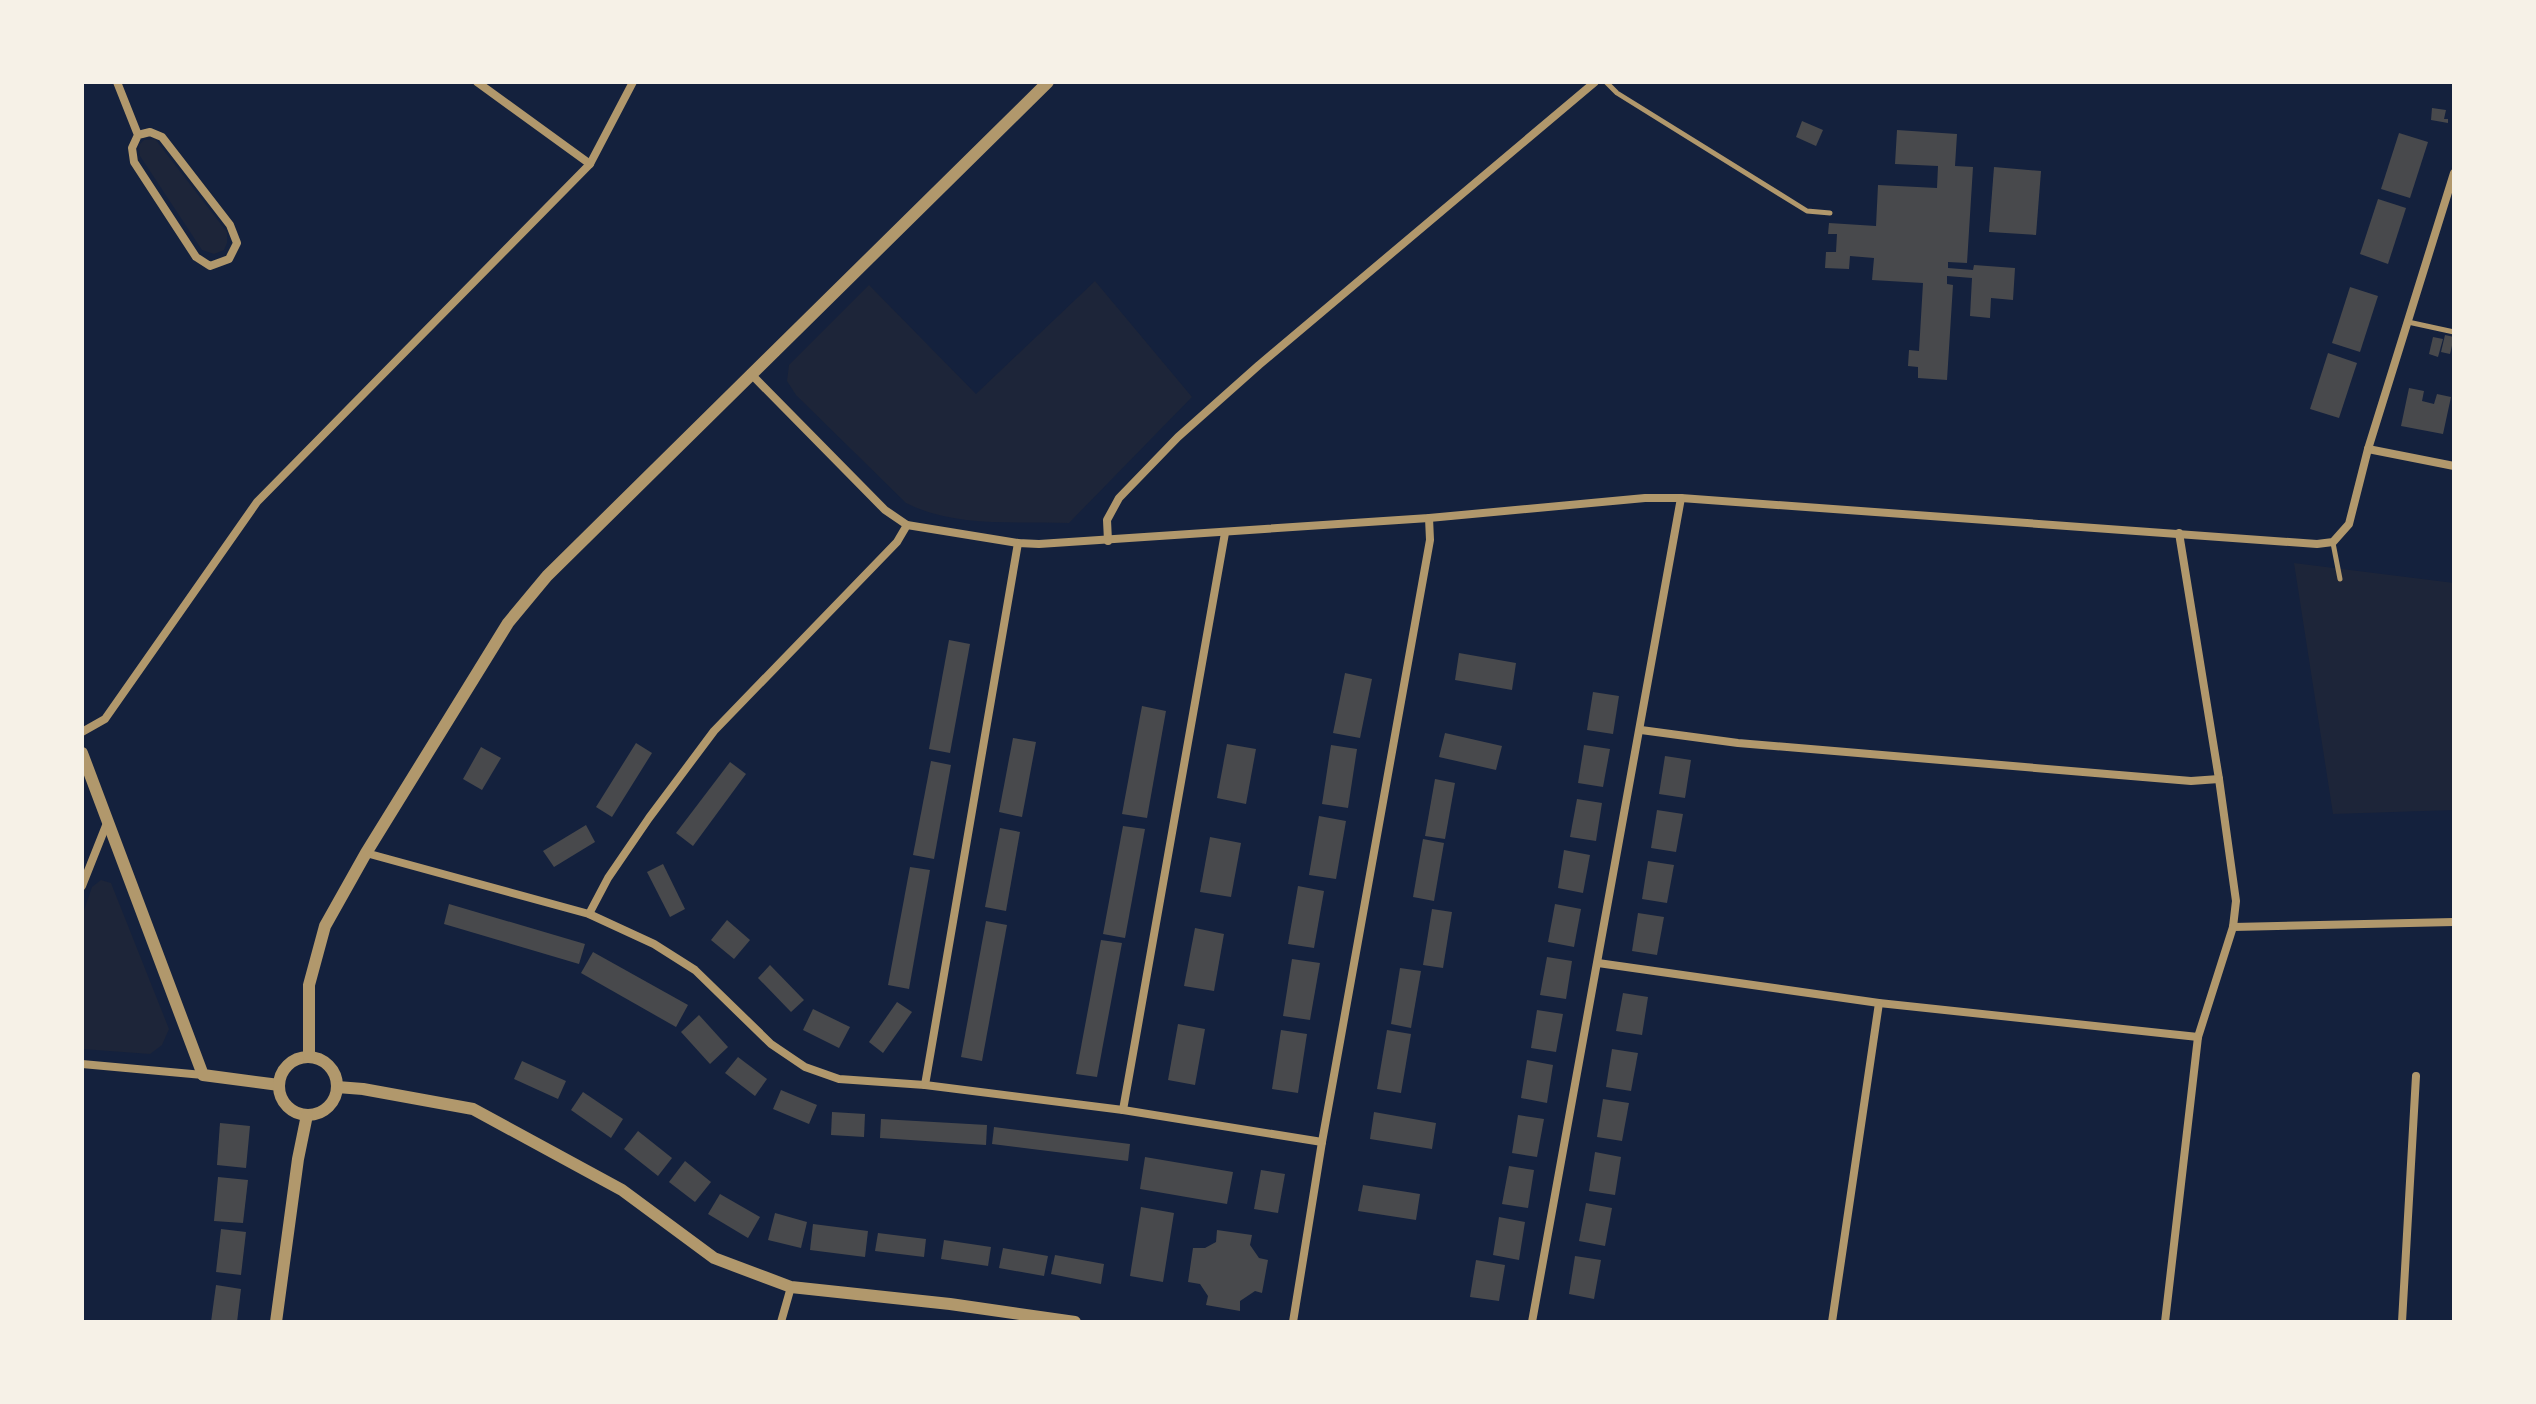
<svg xmlns="http://www.w3.org/2000/svg" width="2536" height="1404" viewBox="0 0 2536 1404" font-family="Bitter,serif">
<style>
.green{fill:#1d2539}
.building{fill:#48494c}
.lines{fill:none;stroke-linecap:round;stroke-linejoin:round}
.service{stroke:#b1986c;stroke-width:5}
.minor{stroke:#b1986c;stroke-width:8}
.tertiary{stroke:#b1986c;stroke-width:12}
</style>
<rect width="100%" height="100%" fill="#14213d"/>
<!-- green -->
<g class="green">
<polygon points="155,139 227,232 227,243 224,250 214,254 202,250 140,156 139,145 144,140"/>
<path d="M 1095,281 L 1192,397 L 1069,523 C 1015,521 955,528 906,503 L 796,395 L 787,381 L 789,365 L 869,285 L 976,394 Z"/>
<polygon points="2294,563 2454,583 2454,810 2333,814"/>
<polygon points="101,880 111,883 169,1029 162,1045 150,1054 82,1049 82,916 92,887"/>
</g>
<!-- building -->
<g class="building">
<polygon points="2432,108 2446,110 2444,119 2448,119 2448,123 2431,120"/>
<polygon points="1802,121 1823,130 1816,146 1796,137"/>
<polygon points="1897,130 1957,134 1955,166 1973,167 1967,263 1948,262 1948,268 1973,270 1974,265 2015,268 2013,300 1991,298 1990,318 1970,316 1972,278 1947,276 1947,284 1953,285 1947,380 1918,378 1918,367 1908,366 1909,350 1919,351 1923,283 1872,280 1874,258 1850,256 1849,269 1825,268 1826,252 1836,252 1837,234 1828,234 1829,223 1876,226 1878,185 1937,188 1938,166 1895,164"/>
<polygon points="2399,133 2428,142 2410,198 2381,189"/>
<polygon points="1994,167 2041,171 2036,235 1989,232"/>
<polygon points="2378,199 2406,208 2388,264 2360,254"/>
<polygon points="2350,287 2378,296 2360,352 2332,343"/>
<polygon points="2445,335 2454,337 2450,354 2441,352"/>
<polygon points="2433,337 2443,339 2438,357 2429,354"/>
<polygon points="2328,353 2357,363 2339,418 2310,409"/>
<polygon points="2409,388 2424,391 2422,401 2434,404 2437,394 2451,397 2443,434 2401,426"/>
<polygon points="949,640 970,644 950,753 929,749"/>
<polygon points="1459,653 1516,663 1512,690 1455,680"/>
<polygon points="1345,673 1372,679 1360,738 1333,733"/>
<polygon points="1593,692 1619,696 1613,734 1587,730"/>
<polygon points="1142,706 1166,711 1147,818 1122,814"/>
<polygon points="1445,733 1502,746 1496,770 1439,757"/>
<polygon points="1013,738 1036,742 1022,817 999,812"/>
<polygon points="636,743 652,753 612,817 596,807"/>
<polygon points="1227,744 1256,749 1246,804 1217,798"/>
<polygon points="1331,745 1357,749 1348,808 1322,804"/>
<polygon points="1584,745 1610,749 1603,787 1578,783"/>
<polygon points="481,747 501,758 482,790 463,779"/>
<polygon points="1665,756 1691,760 1685,798 1659,794"/>
<polygon points="931,761 951,765 934,859 913,855"/>
<polygon points="730,762 746,774 693,846 676,833"/>
<polygon points="1435,779 1455,783 1445,839 1425,836"/>
<polygon points="1577,799 1602,803 1596,841 1570,837"/>
<polygon points="1657,810 1683,814 1676,852 1651,848"/>
<polygon points="1319,816 1346,821 1336,879 1309,875"/>
<polygon points="586,825 595,842 554,867 543,851"/>
<polygon points="1123,826 1145,829 1125,938 1103,934"/>
<polygon points="1000,828 1020,832 1006,911 985,907"/>
<polygon points="1210,837 1241,843 1231,897 1200,892"/>
<polygon points="1423,839 1444,843 1434,901 1413,897"/>
<polygon points="1564,850 1590,855 1583,893 1558,888"/>
<polygon points="1648,861 1674,865 1667,903 1642,899"/>
<polygon points="663,864 685,909 670,917 647,872"/>
<polygon points="910,867 930,870 909,989 888,985"/>
<polygon points="1298,886 1324,891 1314,948 1288,944"/>
<polygon points="449,904 585,944 579,964 444,924"/>
<polygon points="1555,904 1581,909 1574,947 1548,942"/>
<polygon points="1432,909 1452,912 1443,968 1423,965"/>
<polygon points="1638,913 1664,917 1657,955 1632,951"/>
<polygon points="727,920 750,940 734,959 711,940"/>
<polygon points="986,921 1007,925 982,1061 961,1057"/>
<polygon points="1195,928 1224,934 1214,991 1184,986"/>
<polygon points="1101,940 1122,943 1097,1077 1076,1074"/>
<polygon points="593,952 688,1005 676,1027 581,973"/>
<polygon points="1547,957 1572,961 1566,999 1540,995"/>
<polygon points="1292,959 1320,963 1310,1020 1283,1016"/>
<polygon points="770,965 804,1000 791,1012 758,978"/>
<polygon points="1400,968 1421,971 1411,1028 1391,1024"/>
<polygon points="1623,993 1648,997 1642,1035 1616,1031"/>
<polygon points="897,1002 912,1012 883,1053 869,1042"/>
<polygon points="813,1009 850,1027 839,1048 803,1030"/>
<polygon points="1537,1010 1563,1014 1556,1052 1531,1048"/>
<polygon points="699,1015 728,1047 710,1064 681,1032"/>
<polygon points="1178,1024 1205,1029 1195,1085 1168,1080"/>
<polygon points="1281,1030 1307,1034 1298,1093 1272,1089"/>
<polygon points="1387,1030 1411,1034 1401,1093 1377,1089"/>
<polygon points="1612,1049 1638,1053 1631,1091 1606,1087"/>
<polygon points="738,1057 767,1079 755,1096 725,1073"/>
<polygon points="1527,1060 1553,1065 1547,1103 1521,1098"/>
<polygon points="522,1061 566,1081 558,1099 514,1079"/>
<polygon points="781,1090 817,1105 809,1124 773,1109"/>
<polygon points="583,1092 623,1119 611,1138 571,1110"/>
<polygon points="1603,1099 1629,1103 1622,1141 1597,1137"/>
<polygon points="832,1112 865,1114 864,1137 831,1135"/>
<polygon points="1374,1112 1436,1123 1432,1149 1370,1139"/>
<polygon points="1518,1115 1544,1119 1537,1157 1512,1153"/>
<polygon points="881,1119 987,1125 986,1145 880,1138"/>
<polygon points="220,1123 250,1126 246,1168 217,1165"/>
<polygon points="994,1127 1130,1144 1128,1161 992,1144"/>
<polygon points="638,1131 672,1158 658,1176 624,1149"/>
<polygon points="1595,1152 1621,1157 1615,1195 1589,1191"/>
<polygon points="1145,1157 1233,1172 1227,1204 1140,1189"/>
<polygon points="685,1161 711,1182 695,1202 669,1182"/>
<polygon points="1509,1166 1534,1170 1528,1208 1502,1204"/>
<polygon points="1261,1170 1285,1174 1278,1213 1254,1209"/>
<polygon points="218,1177 248,1180 243,1223 214,1221"/>
<polygon points="1363,1185 1420,1194 1416,1220 1358,1211"/>
<polygon points="720,1194 760,1217 748,1238 708,1214"/>
<polygon points="1586,1203 1612,1208 1605,1246 1579,1241"/>
<polygon points="1141,1207 1174,1213 1163,1282 1130,1276"/>
<polygon points="775,1213 807,1222 801,1248 768,1240"/>
<polygon points="1499,1217 1525,1222 1519,1260 1493,1255"/>
<polygon points="813,1224 868,1231 865,1257 810,1250"/>
<polygon points="221,1229 246,1232 241,1275 216,1272"/>
<polygon points="1217,1230 1252,1235 1250,1245 1259,1258 1268,1260 1262,1293 1255,1291 1240,1301 1240,1311 1206,1305 1208,1296 1200,1284 1188,1282 1193,1248 1205,1248 1216,1242"/>
<polygon points="878,1233 926,1239 924,1257 875,1251"/>
<polygon points="944,1240 991,1247 988,1266 941,1259"/>
<polygon points="1003,1248 1048,1256 1044,1276 999,1268"/>
<polygon points="1055,1255 1104,1264 1101,1284 1051,1274"/>
<polygon points="1575,1256 1601,1260 1594,1299 1569,1294"/>
<polygon points="1476,1260 1505,1265 1499,1301 1470,1297"/>
<polygon points="216,1285 241,1289 237,1322 211,1322"/>
</g>
<g class="lines">
<!-- service -->
<g class="service">
<polyline points="1606,82 1617,93 1807,211 1830,213"/>
<polyline points="2408,322 2454,332"/>
<polyline points="2333,543 2340,579"/>
</g>
<!-- minor -->
<g class="minor">
<polyline points="117,82 138,135 132,148 134,162 196,257 210,266 229,259 237,243 230,225 162,137 150,132 138,135"/>
<polyline points="477,82 590,164"/>
<polyline points="752,375 885,510 907,525 1018,543 1039,544 1429,518 1645,498 1681,498 2317,544 2333,542 2349,524 2368,449 2454,173"/>
<polyline points="2368,449 2454,466"/>
<polyline points="1108,541 1107,520 1119,498 1178,437 1259,365 1595,82"/>
<polyline points="1641,730 1738,743 2191,781 2219,779"/>
<polyline points="82,732 105,719 257,502 590,164 633,82"/>
<polyline points="366,853 589,914 654,944 695,970 771,1044 805,1067 839,1079 925,1085 1123,1110 1322,1142"/>
<polyline points="82,886 107,823"/>
<polyline points="589,914 608,878 649,818 714,731 897,542 907,525"/>
<polyline points="2233,927 2454,922"/>
<polyline points="1598,963 1879,1003 2198,1037"/>
<polyline points="82,1064 203,1075"/>
<polyline points="925,1085 1018,543"/>
<polyline points="1123,1110 1225,533"/>
<polyline points="781,1322 791,1287"/>
<polyline points="1293,1322 1322,1142 1430,540 1429,518"/>
<polyline points="1532,1322 1681,498"/>
<polyline points="1832,1322 1879,1003"/>
<polyline points="2165,1322 2198,1037 2233,927 2236,901 2219,779 2179,533"/>
<polyline points="2402,1322 2416,1076"/>
</g>
<!-- tertiary -->
<g class="tertiary">
<polyline points="82,753 203,1075 279,1085"/>
<circle cx="308" cy="1086" r="29"/>
<polyline points="309,1057 309,985 325,926 366,853 508,623 547,576 1048,82"/>
<polyline points="337,1087 363,1089 473,1109 622,1190 714,1258 791,1287 950,1304 1075,1322"/>
<polyline points="276,1322 298,1159 307,1115"/>
</g>
</g>
<!-- border -->
<rect width="2536" height="1404" fill="none" stroke="#f6f1e7" stroke-width="168"/>
</svg>
